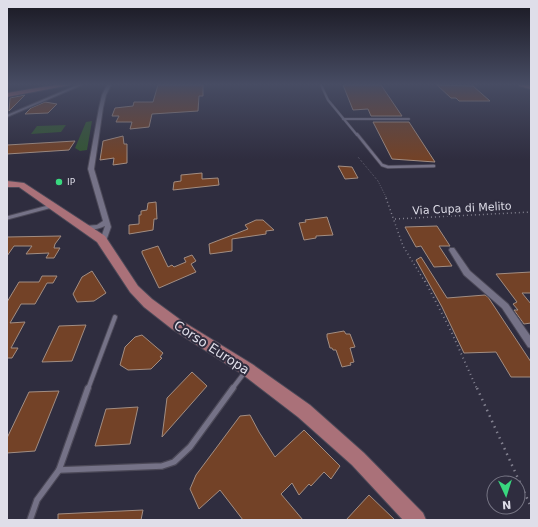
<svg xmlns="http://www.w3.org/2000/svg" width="538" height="527" viewBox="0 0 538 527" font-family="'DejaVu Sans',sans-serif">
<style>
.green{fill:#353}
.building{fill:#734227;stroke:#a28d82}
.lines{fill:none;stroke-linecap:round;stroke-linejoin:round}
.service-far4-casing{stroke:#4c4958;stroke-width:3}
.service-far3-casing{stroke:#4c4958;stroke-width:4}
.service-far2-casing{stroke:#4c4958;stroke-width:5}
.service-far1-casing{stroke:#4c4958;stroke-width:6}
.service-casing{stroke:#4c4958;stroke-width:8}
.minor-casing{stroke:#4c4958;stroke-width:2}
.primary-casing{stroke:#4c4958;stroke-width:2}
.trunk-casing{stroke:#4c4958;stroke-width:2}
.path-far3{stroke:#82808f;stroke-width:1;stroke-dasharray:0.5 1.5;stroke-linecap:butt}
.path-far2{stroke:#82808f;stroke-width:1.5;stroke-dasharray:1 3;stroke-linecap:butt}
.path-far1{stroke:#82808f;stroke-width:2;stroke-dasharray:1 3.5;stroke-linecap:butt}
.path{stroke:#82808f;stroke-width:2.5;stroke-dasharray:1.5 4.5;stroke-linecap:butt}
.service-far4{stroke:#757287;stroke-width:2}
.service-far3{stroke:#757287;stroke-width:2.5}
.service-far2{stroke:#757287;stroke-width:3}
.service-far1{stroke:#757287;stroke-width:4}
.service{stroke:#757287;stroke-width:5.5}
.minor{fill:#757287;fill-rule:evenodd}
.primary{fill:#aa7179;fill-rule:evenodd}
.trunk{fill:#bc7174;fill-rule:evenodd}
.poi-dot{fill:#39d87f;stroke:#2f2d3f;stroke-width:1.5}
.labels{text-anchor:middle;stroke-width:4;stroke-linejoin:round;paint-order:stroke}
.far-poi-label{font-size:9px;fill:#dfdee9;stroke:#2f2d3f;text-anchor:start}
.street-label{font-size:11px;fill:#dfdee9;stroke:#2f2d3f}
.near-street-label{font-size:13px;fill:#dfdee9;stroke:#2f2d3f}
</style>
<rect width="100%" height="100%" fill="#2f2d3f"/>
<!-- green -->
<g class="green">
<polygon points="92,121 87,150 80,151 75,148 86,122"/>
<polygon points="66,125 61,132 31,134 37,126"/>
</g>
<!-- building -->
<g class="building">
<polygon points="158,85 203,85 203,96 199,96 198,111 152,114 149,127 130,129 132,122 116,122 119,116 112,116 115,108 133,106 134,102 153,102"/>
<polygon points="343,85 381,85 402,116 371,116 368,109 353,110"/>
<polygon points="437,85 473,86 490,101 459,101 456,98 451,98"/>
<polygon points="25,95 9,111 10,98"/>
<polygon points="45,102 57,104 48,113 25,114 31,108"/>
<polygon points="373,122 409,122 435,162 392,159"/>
<polygon points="123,136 124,144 127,144 127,163 113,165 114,158 100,160 103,141"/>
<polygon points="75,141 69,150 7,154 7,145"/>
<polygon points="338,166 352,167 358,178 345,179"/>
<polygon points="202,173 202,179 218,178 219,185 173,190 174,182 181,181 181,175"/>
<polygon points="156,202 157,219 154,219 153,230 129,234 129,225 139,224 139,215 141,215 141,211 147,210 148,203"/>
<polygon points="327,217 333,235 316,236 316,238 304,240 299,223 306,222 305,220"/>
<polygon points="256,220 263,220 274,230 266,231 266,234 232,239 232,251 210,254 209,244 248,229 245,225"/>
<polygon points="437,226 450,246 439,246 452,266 434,267 421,246 416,247 405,227"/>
<polygon points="61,236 55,244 54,248 60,248 54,258 46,258 49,253 26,254 32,246 14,246 7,256 7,237"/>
<polygon points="158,246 168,267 172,265 174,267 186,262 184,258 192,255 196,261 191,264 196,272 159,288 142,253 142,251"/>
<polygon points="421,257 447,298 485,295 488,297 531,362 531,377 511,377 496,352 464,353 442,307 416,260"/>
<polygon points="92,271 106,293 94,301 77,302 73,294 82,277"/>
<polygon points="531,272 531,293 522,293 531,304 531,323 524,324 514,310 518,310 513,304 517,302 496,274"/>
<polygon points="42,276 57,276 53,283 47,283 35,304 21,304 10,323 25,322 11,348 18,348 12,358 7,358 7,302 19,282 39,282"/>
<polygon points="86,325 72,361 42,362 59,326"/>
<polygon points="344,331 346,334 350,334 355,347 350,348 354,362 350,363 351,365 342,367 336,350 333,350 332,348 330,348 327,337 327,334"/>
<polygon points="142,335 163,353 160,357 162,358 151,369 128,370 120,365 125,347 135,337"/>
<polygon points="192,372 207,386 162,437 167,398"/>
<polygon points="59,391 35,451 7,453 7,438 29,392"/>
<polygon points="138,407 130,444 95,446 106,409"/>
<polygon points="250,415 259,432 275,457 304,430 340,466 331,479 324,472 311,486 309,484 299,495 292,483 281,494 303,520 243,520 220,490 199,509 190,489 196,475 240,416"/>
<polygon points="369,495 395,520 346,520"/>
<polygon points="143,510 141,520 58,520 58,514"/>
</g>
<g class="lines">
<defs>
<g id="service-far4">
<polyline points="321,85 328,100 357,135"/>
<polyline points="343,119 409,119"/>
</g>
<polyline id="service-far3" points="357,134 382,165 388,167 434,166"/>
<polyline id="service-far2" points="7,218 52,206"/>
<g id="service-far1">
<polyline points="88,389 115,317"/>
<polyline points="232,389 245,372"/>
</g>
<g id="service">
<polyline points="59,470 162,466 174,462 190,447 233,388"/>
<polyline points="30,520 37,500 59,470 88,388"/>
</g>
<g id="minor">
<polygon points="77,85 82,85 7,117 7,115"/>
<path d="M 107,85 L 111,85 L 106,95 L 103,108 L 94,169 L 111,227 L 106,241 L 103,243 L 100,241 L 105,226 C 98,229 87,232 82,228 L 85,226 L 97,225 L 103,221 L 88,169 L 99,108 L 102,95 Z"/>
<polygon points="450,248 454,248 470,271 508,304 531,337 531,348 528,347 502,308 464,275 449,250"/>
</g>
<g id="primary">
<polygon points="519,85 531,85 531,89 519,86"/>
<polygon points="7,181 24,183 105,236 138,286 152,299 182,321 252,364 310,405 364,453 423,513 426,520 403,520 352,465 298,417 242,374 172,329 144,307 130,292 97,242 19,187 7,187"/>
</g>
<polygon id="trunk" points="54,85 70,85 7,97 7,93"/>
</defs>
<!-- service-far4 casing -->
<use href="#service-far4" class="service-far4-casing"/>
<!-- service-far3 casing -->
<use href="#service-far3" class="service-far3-casing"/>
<!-- service-far2 casing -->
<use href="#service-far2" class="service-far2-casing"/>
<!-- service-far1 casing -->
<use href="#service-far1" class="service-far1-casing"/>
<!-- service casing -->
<use href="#service" class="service-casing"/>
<!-- minor casing -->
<use href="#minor" class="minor-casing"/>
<!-- primary casing -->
<use href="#primary" class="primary-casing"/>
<!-- trunk casing -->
<use href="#trunk" class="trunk-casing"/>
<!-- path-far3 -->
<polyline class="path-far3" points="358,157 378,181 387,199"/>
<!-- path-far2 -->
<g class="path-far2">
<polyline points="386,198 403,246 425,282"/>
<polyline points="395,219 531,212"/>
</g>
<!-- path-far1 -->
<polyline class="path-far1" points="425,281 451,331 477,389"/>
<!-- path -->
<polyline class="path" points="477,388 531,507"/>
<!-- service-far4 -->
<use href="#service-far4" class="service-far4"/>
<!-- service-far3 -->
<use href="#service-far3" class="service-far3"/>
<!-- service-far2 -->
<use href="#service-far2" class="service-far2"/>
<!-- service-far1 -->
<use href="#service-far1" class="service-far1"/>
<!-- service -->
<use href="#service" class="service"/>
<!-- minor -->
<use href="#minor" class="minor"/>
<!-- primary -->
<use href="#primary" class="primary"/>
<!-- trunk -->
<use href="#trunk" class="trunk"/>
</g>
<!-- sky -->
<linearGradient id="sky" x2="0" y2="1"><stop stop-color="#1a1923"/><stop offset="0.53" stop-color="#474c63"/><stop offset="1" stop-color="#474c63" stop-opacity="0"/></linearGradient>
<rect width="538" height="159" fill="url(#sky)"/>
<!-- markers -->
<circle class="poi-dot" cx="59" cy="182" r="4"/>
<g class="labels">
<!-- far-poi labels -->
<g class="far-poi-label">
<text x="67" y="185">IP</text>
</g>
<!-- street labels -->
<g class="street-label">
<text transform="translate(462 208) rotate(-3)" y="4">Via Cupa di Melito</text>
</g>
<!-- near-street labels -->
<g class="near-street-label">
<text transform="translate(212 347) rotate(33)" y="5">Corso Europa</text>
</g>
</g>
<!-- border -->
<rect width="538" height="527" fill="none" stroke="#dfdee9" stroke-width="16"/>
<!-- north arrow -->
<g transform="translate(506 495) rotate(176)"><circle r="19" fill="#2f2d3f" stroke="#757483"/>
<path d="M0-3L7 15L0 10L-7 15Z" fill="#39d87f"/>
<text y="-6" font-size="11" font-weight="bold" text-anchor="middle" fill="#dfdee9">N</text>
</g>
</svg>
